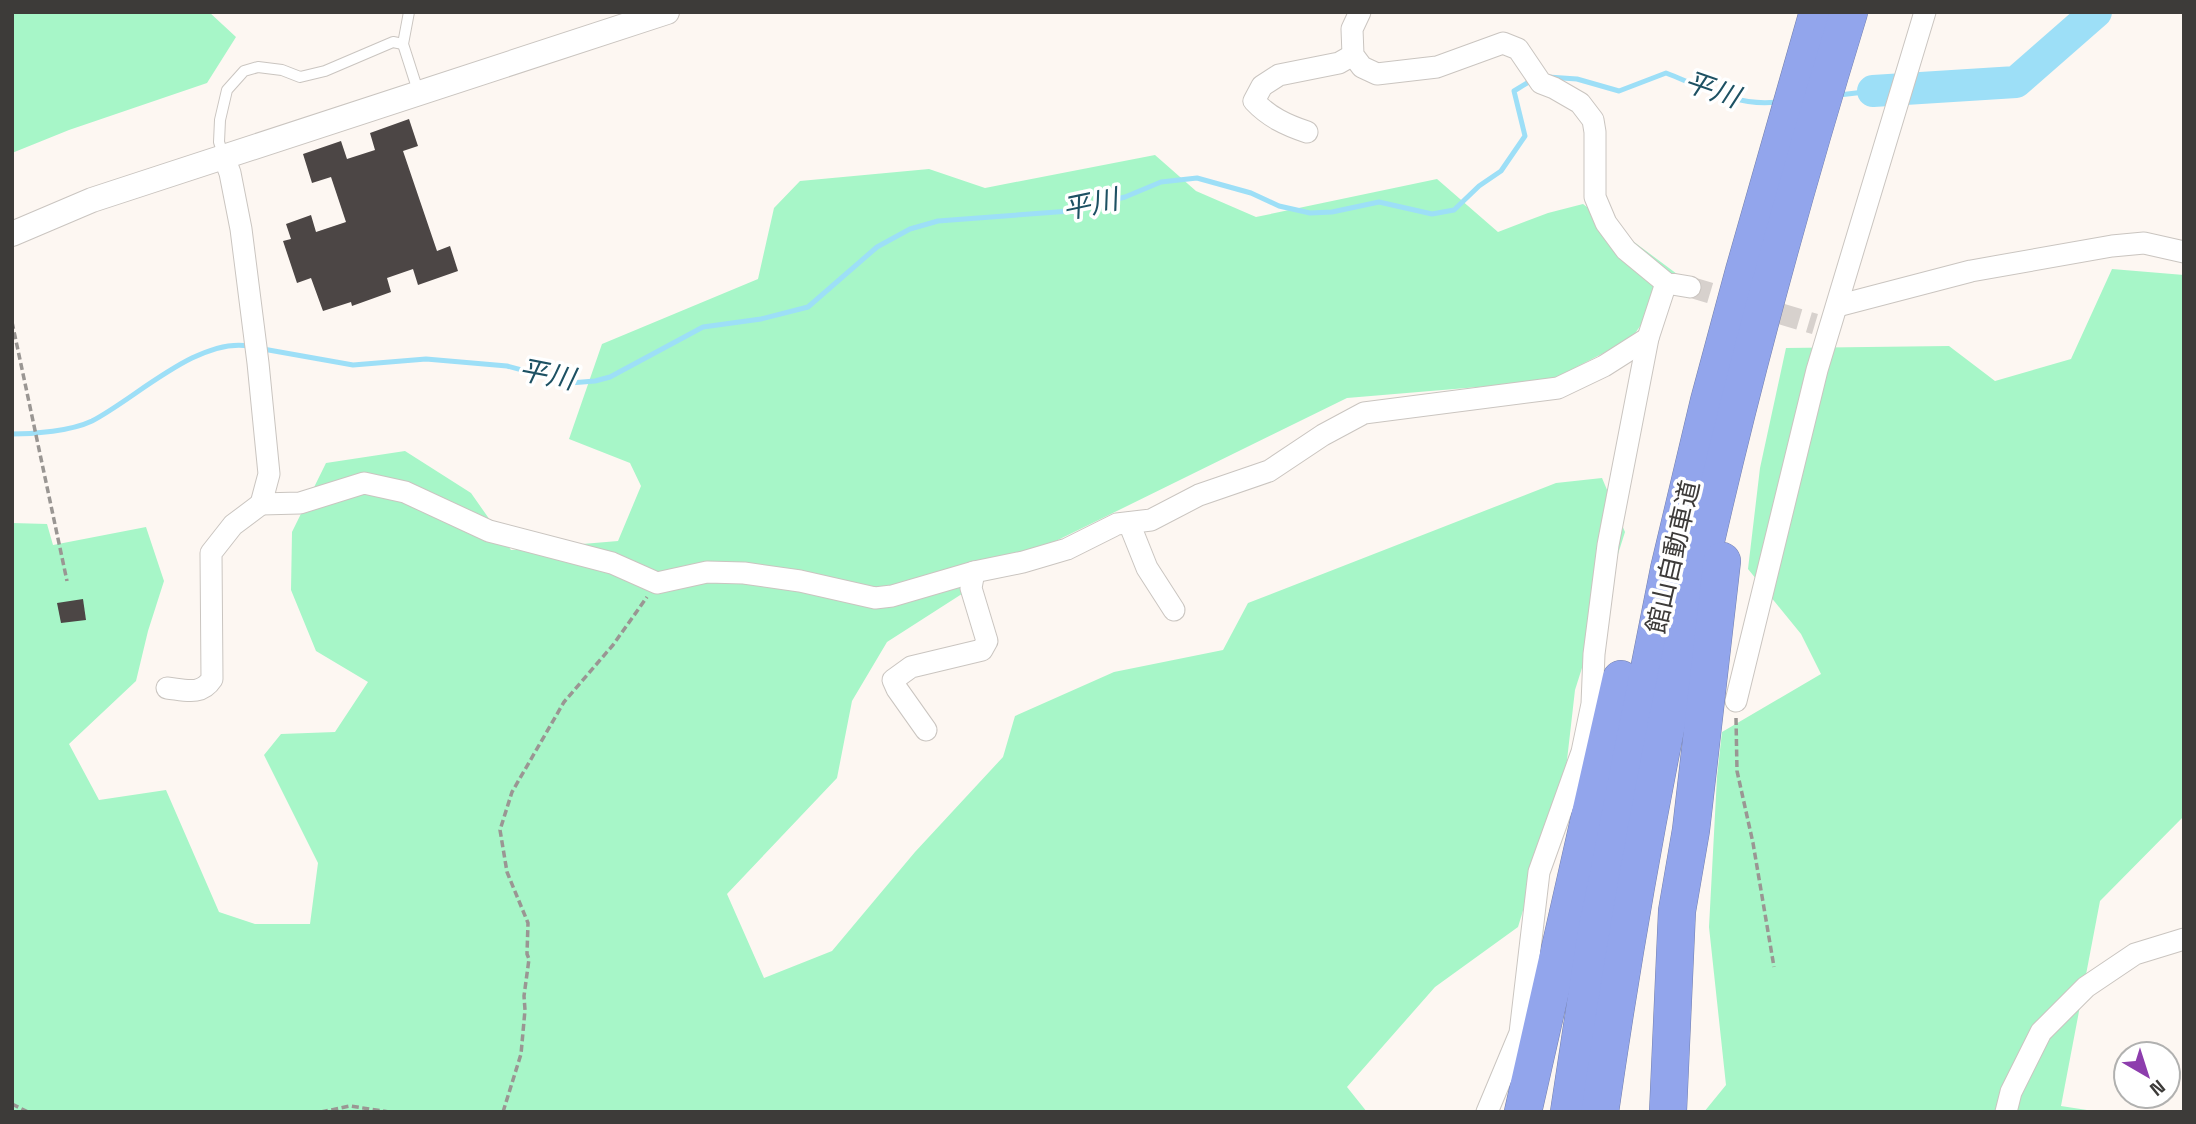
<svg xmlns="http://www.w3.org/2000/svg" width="2196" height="1124" viewBox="0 0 2196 1124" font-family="'Space Grotesk','Noto Sans JP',sans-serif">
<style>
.green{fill:#a7f6c8}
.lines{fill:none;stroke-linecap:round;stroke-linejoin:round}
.stream{stroke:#9ddff7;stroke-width:5}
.river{stroke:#9ddff7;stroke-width:32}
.building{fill:#4c4645}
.minor-tunnel{stroke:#d7d1cd;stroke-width:21;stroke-dasharray:21 10;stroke-linecap:butt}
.service-casing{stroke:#cac5c0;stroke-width:12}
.minor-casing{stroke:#cac5c0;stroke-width:23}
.tertiary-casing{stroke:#cac5c0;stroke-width:26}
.motorway-casing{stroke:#7480ad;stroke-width:38}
.path{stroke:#9a9693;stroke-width:3.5;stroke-dasharray:7 3.5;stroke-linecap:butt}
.service{stroke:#fff;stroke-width:10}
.minor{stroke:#fff;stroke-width:21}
.tertiary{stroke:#fff;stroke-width:24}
.motorway{stroke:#92a5ec;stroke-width:37}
.labels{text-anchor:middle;stroke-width:7;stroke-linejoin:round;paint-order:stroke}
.street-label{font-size:26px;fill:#3d3b39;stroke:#fff}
.water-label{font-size:28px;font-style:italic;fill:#1d5163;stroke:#fff}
</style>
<rect width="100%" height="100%" fill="#fdf7f2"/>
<!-- green -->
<g class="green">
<polygon points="12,12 209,12 236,37 207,83 69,130 12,153"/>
<polygon points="1155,155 1196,191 1256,217 1437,179 1498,232 1548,213 1583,204 1677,274 1631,339 1549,381 1347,398 1007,565 887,642 852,701 837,778 727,894 764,978 832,951 915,852 1003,757 1015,716 1114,672 1223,650 1248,603 1556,483 1602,478 1625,532 1575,690 1566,769 1518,927 1435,987 1347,1087 1367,1112 12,1112 12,523 47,524 53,545 146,527 164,581 148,631 136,681 69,744 99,800 166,790 219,912 255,924 310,924 318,863 264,755 281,734 335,732 368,682 316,651 291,590 292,532 326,463 405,451 471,493 511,550 618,541 641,486 630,463 569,439 602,344 758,279 774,208 800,181 929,169 985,188"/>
<polygon points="2112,269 2184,275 2184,816 2100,901 2061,1106 2100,1112 1704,1112 1726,1085 1709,927 1717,777 1722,732 1821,674 1801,634 1748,569 1760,468 1786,348 1949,346 1995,381 2071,359"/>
</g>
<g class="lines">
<!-- stream -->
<g class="stream">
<path d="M 1548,77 L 1577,79 L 1619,91 L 1666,73 C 1702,87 1738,107 1777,102"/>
<polyline points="1839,95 1873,91"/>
<polyline points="263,349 353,365 426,359 507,366 570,383 595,381 610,377 703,327 761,319 808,307 877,247 910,229 938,221 1070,211 1125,197 1161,182 1197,178 1251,193 1279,206 1310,213 1332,212 1379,202 1432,214 1454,210 1479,186 1501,171 1525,136 1514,91 1532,80"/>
<path d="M 12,434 C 35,434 71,431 92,421 C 135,399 198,337 249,346"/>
</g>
<!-- river -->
<polyline class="river" points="1873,91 2016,82 2096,12"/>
</g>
<!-- building -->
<g class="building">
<polygon points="409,119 418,146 403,151 437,251 450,246 458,271 418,285 413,269 387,278 391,292 352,306 351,302 323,311 311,278 297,283 283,241 291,239 286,224 311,215 316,232 346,222 331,177 312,183 303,154 341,141 347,159 375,150 370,133"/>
<polygon points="83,599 86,620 61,623 57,603"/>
</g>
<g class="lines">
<!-- minor-tunnel -->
<polyline class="minor-tunnel" points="1690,287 1815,324"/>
<defs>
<g id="service">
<polyline points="409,12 403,44 419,94"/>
<polyline points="224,157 219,142 220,120 227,90 244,71 258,67 282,70 300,77 325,71 393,42 403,44"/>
</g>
<g id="minor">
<polyline points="1360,12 1352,29 1353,55 1362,67 1377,74 1437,67 1503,43 1518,49 1541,83 1554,88 1580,103 1593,120 1595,132 1595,197 1606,223 1626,250 1666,283 1690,287"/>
<path d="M 1307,132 C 1286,125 1269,117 1254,101 L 1262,86 L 1279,75 L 1339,63 L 1353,55"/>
<polyline points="224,157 230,173 241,229 258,363 269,474 261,504 300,503 364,483 405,492 489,531 612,563 657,583 707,572 744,573 800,581 875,598 892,596 974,572 1023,562 1067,549 1117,524 1151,520 1199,495 1269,471 1323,435 1364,413 1558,388 1604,366 1648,338"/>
<polyline points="1837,306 1971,271 2112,246 2144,243 2184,252"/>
<polyline points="1129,523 1147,568 1174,610"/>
<path d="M 167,688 C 185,690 201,696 212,679 L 211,553 L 233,525 L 261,504"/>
<polyline points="1736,701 1817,370 1925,12"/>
<polyline points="926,730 897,689 893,680 911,667 982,650 987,641 971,588 974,572"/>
<polyline points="1487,1112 1520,1033 1539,872 1582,752 1592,704 1594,654 1608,545 1648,338 1666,283"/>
<polyline points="2006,1112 2011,1092 2041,1032 2086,987 2135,954 2184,939"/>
</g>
<polyline id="tertiary" points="12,234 92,200 667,12"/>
<g id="motorway">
<polyline points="1523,1112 1621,679"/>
<polyline points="1569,1112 1595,941 1669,569 1709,401 1744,271 1818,12"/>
<path d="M 1600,1112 C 1626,932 1658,754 1698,576 C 1740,387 1792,198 1849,12"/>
<polyline points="1668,1112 1677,911 1691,830 1722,561"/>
</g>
</defs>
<!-- service casing -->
<use href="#service" class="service-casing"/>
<!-- minor casing -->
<use href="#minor" class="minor-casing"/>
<!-- tertiary casing -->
<use href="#tertiary" class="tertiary-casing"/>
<!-- motorway casing -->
<use href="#motorway" class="motorway-casing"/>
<!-- path -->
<g class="path">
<polyline points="12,322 67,581"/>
<polyline points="1736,718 1737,771 1753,843 1774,967"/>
<polyline points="12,1104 28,1112"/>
<polyline points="321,1112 350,1106 389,1112"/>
<polyline points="503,1112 521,1054 525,1010 524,996 529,959 527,954 528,923 507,872 500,830 512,792 564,702 613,645 647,597"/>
</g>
<!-- service -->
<use href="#service" class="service"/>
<!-- minor -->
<use href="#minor" class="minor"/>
<!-- tertiary -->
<use href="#tertiary" class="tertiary"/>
<!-- motorway -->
<use href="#motorway" class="motorway"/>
</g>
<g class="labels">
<!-- street labels -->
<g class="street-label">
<text transform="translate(1673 557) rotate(-77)" y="9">館山自動車道</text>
</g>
<!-- water labels -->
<g class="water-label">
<text transform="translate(1712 89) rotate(19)" y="10">平川</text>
<text transform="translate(1090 204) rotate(-12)" y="10">平川</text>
<text transform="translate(547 374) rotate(11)" y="10">平川</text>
</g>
</g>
<!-- border -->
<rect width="2196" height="1124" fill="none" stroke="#3d3b39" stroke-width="28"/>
<!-- north arrow -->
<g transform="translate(2147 1075) rotate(141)"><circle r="33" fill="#ffffff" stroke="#b1b1b0" stroke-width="2"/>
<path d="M0-5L12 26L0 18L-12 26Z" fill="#8d3dad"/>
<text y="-10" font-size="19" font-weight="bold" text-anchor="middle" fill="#3d3b39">N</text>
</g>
</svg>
